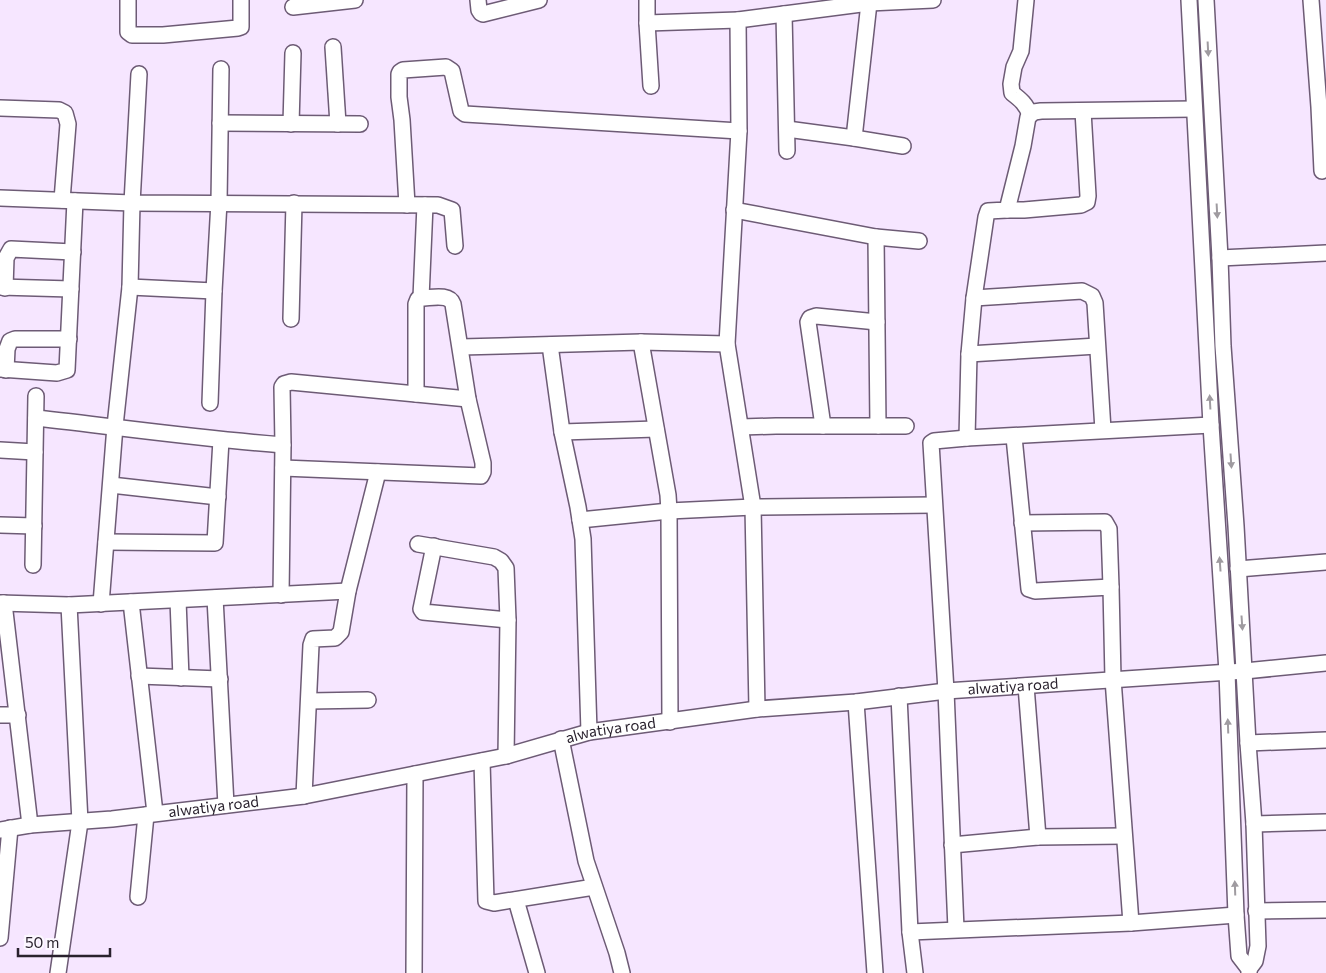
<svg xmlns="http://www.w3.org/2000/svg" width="1326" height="973" viewBox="0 0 1326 973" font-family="Commissioner,sans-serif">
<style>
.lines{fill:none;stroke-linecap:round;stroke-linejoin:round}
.minor-casing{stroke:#6d5b75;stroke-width:18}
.minor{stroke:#fff;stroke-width:15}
.oneway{fill:#9f9ba0}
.labels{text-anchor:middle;stroke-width:5;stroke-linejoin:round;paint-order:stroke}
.street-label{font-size:15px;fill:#29212d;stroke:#fcf8ff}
</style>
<rect width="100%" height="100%" fill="#f6e6ff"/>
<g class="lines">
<defs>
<g id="minor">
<polyline points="128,0 128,32 132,35 163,35 238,28 241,27 241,0"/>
<polyline points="478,0 479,10 481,13 483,14 539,0"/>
<polyline points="647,0 647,23 651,86"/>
<path d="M 1026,0 L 1021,51 L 1014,67 L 1011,84 L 1012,93 C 1021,100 1026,104 1030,115"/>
<polyline points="1189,0 1211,425 1227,672 1236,915 1239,956 1249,969 1249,973"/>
<polyline points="1206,0 1220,258 1223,346 1236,526 1248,743 1254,824 1258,946 1255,961 1249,969"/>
<polyline points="1311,0 1319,107 1322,171"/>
<polyline points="293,7 355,0"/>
<polyline points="784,14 787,151"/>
<polyline points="647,23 738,20"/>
<polyline points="333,47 338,124"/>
<polyline points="0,108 59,110 65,113 68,124 62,200"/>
<polyline points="220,123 360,124"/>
<polyline points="291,124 293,53"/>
<polyline points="787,129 854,138 903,146"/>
<polyline points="854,138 869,3"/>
<polyline points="0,198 132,203 438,205 452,210 455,246"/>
<polyline points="407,205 402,120 399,97 399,74 400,72 403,70 446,67 452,71 461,111 465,114 739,131"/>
<polyline points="734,210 876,237 919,241"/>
<polyline points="1007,210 1024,210 1081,205 1087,202 1088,196 1083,111"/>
<polyline points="876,237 878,426"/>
<polyline points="1220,258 1326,253"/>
<polyline points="0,287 71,289"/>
<polyline points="130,287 214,291 219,202 221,69"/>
<polyline points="5,288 6,258 11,249 73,252"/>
<polyline points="421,298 425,205"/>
<polyline points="974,298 1082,291 1092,296 1095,303 1103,430"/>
<polyline points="291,319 294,203"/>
<polyline points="641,342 668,495 669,511 670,722"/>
<polyline points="550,345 562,432 578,507 583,539 589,732"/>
<polyline points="461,347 641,342 727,344"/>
<polyline points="969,354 1097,346"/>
<polyline points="0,369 57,373 67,370 75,201"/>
<polyline points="6,370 7,349 10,341 15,339 69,339"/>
<polyline points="210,403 214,291"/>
<path d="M 36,418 C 118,427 201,439 283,445"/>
<polyline points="823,426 808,322 810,318 816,316 877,322"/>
<polyline points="741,427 776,426 906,426"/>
<polyline points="562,432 656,429"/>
<polyline points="1014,437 1029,589 1035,591 1111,587 1113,679 1131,923"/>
<polyline points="967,438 969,354 974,298 986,217 988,211 1007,210 1023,146 1028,117 1034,112 1041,111 1194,109"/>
<polyline points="0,450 35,452"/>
<path d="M 283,468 L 481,476 L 483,472 L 483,463 L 468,399 L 453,304 C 449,293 431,298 421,298 L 418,299 L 416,304 L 416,394"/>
<polyline points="111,485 218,497"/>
<polyline points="580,520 669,511 753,507 934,505"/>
<polyline points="1022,523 1105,522 1109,529 1111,587"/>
<polyline points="0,525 34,526"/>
<polyline points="106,542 215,543 221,440"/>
<polyline points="418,544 494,557 501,561 506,568 508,620 506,756"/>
<polyline points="434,546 421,609 423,612 508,620"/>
<polyline points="33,565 36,396"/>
<polyline points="1238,569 1326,562"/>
<polyline points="281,595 283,445 282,387 284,384 291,382 468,399"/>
<polyline points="215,598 226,805"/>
<polyline points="178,600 181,678"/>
<polyline points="131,602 155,813"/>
<polyline points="0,603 69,605 348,591"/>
<polyline points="4,603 30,825"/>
<polyline points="101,604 115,426 130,287 132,203 139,74"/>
<polyline points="139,676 220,679"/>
<polyline points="1026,686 1038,837"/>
<polyline points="899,696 910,932 915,973"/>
<polyline points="309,701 368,700"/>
<polyline points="856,702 875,973"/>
<polyline points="757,709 753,507 727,344 739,131 738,20 869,3 933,0"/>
<polyline points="0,715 18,715"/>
<polyline points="561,739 586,861 617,953 622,973"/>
<polyline points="1248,743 1326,740"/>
<polyline points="482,761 486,901 494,903 594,887"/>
<polyline points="304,796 311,645 313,639 335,638 341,632 348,591 378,472"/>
<polyline points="1254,824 1326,822"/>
<path id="s1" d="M 0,830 L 30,825 L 112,819 L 304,796 L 506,756 L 589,732 L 757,709 L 856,702 L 946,691 L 1245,671 L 1326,663"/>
<polyline points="952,845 1038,837 1124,836"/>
<polyline points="138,897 146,815"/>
<polyline points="516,900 537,973"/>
<polyline points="1256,911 1326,910"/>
<polyline points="956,929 946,691 931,443 934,441 967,438 1211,425"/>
<polyline points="910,932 1131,923 1236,915"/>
<polyline points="0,938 10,828"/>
<polyline points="58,973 80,822 69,605"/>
<polyline points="414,973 415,774"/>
</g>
</defs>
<!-- minor casing -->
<use href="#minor" class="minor-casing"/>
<!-- minor -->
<use href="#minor" class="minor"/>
</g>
<!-- one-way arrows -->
<defs><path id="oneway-solid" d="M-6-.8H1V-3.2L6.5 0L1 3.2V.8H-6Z" transform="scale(1.25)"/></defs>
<g class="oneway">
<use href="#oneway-solid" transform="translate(1208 49) rotate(87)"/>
<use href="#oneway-solid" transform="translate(1217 211) rotate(87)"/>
<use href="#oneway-solid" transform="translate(1210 402) rotate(-93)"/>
<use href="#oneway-solid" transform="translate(1231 461) rotate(86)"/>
<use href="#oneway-solid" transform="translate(1220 564) rotate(-94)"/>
<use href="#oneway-solid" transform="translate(1242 623) rotate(86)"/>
<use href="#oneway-solid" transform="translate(1228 726) rotate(-92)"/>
<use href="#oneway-solid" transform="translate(1235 888) rotate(-92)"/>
</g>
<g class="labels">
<!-- street labels -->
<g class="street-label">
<text dy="5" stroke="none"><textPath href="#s1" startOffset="1025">alwatiya road</textPath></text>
<text dy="5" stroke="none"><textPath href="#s1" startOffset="620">alwatiya road</textPath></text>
<text dy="5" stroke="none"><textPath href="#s1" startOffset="215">alwatiya road</textPath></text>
</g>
</g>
<!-- scale -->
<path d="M18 948v8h92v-8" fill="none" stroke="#29212d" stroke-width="2.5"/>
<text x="25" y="948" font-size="15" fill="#29212d" stroke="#fcf8ff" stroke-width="4" paint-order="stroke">50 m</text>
</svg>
